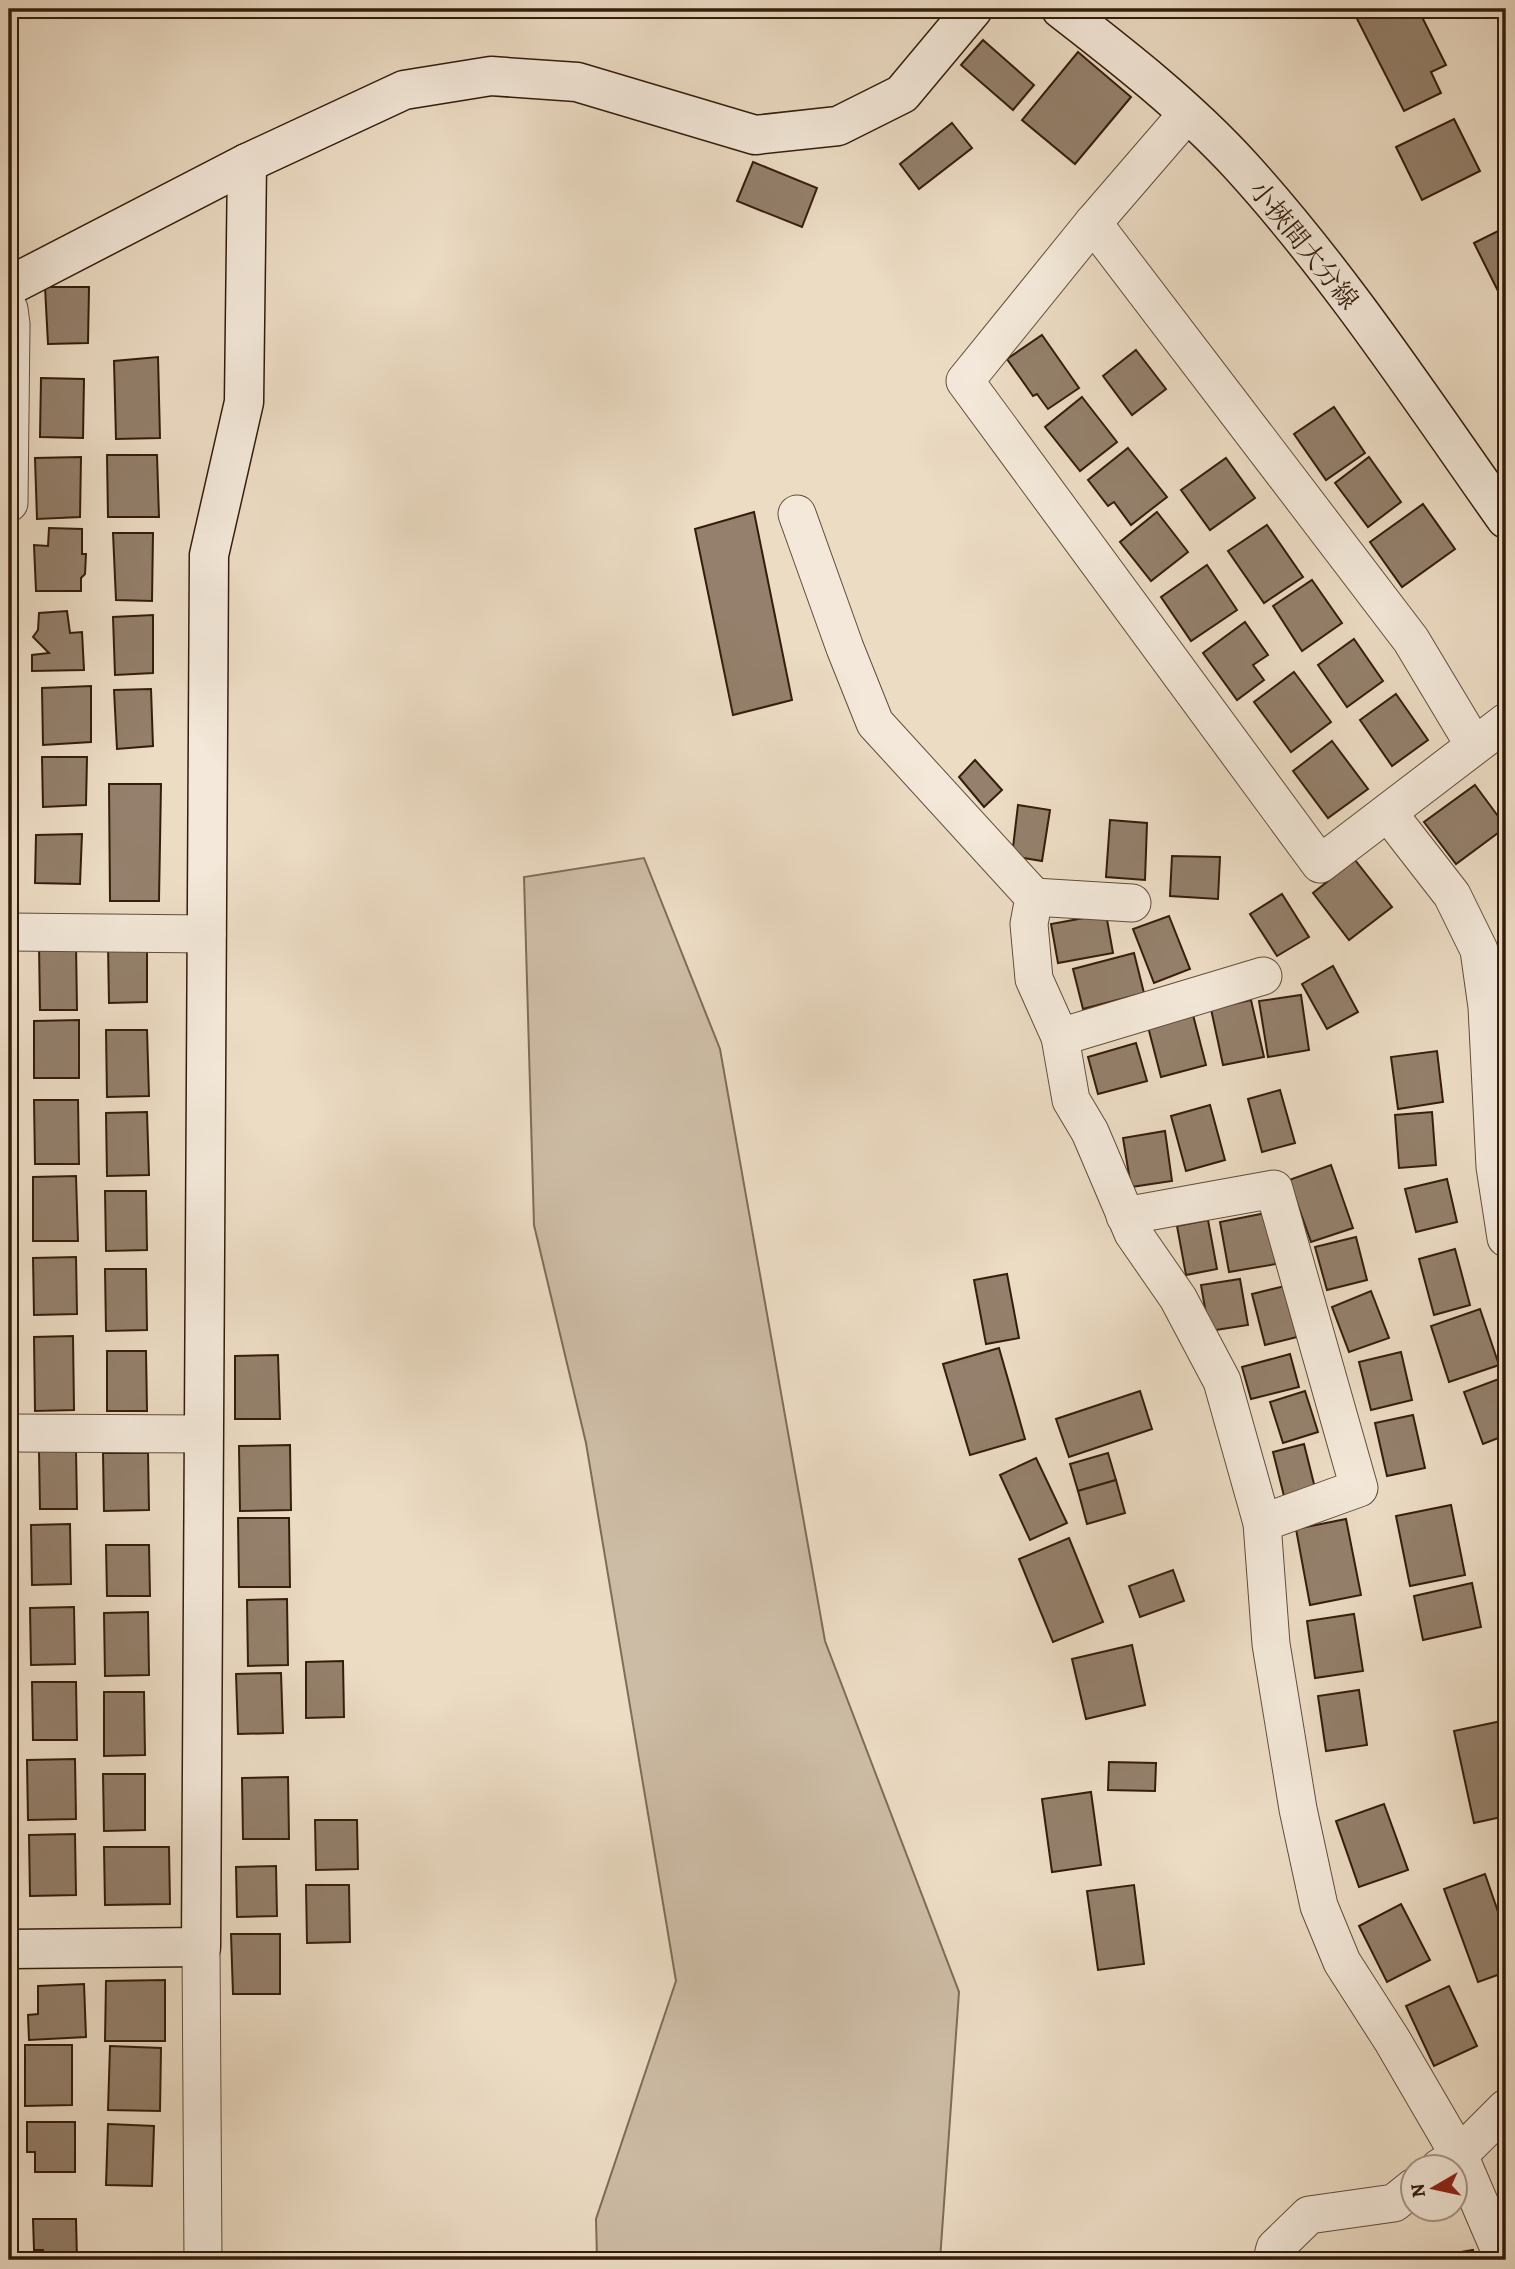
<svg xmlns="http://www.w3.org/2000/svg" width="1515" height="2269" viewBox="0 0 1515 2269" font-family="Alegreya,'Noto Serif JP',serif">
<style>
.green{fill:#cdbca5;stroke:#806c58;stroke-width:2}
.building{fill:#94806c;stroke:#341d0c;stroke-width:2}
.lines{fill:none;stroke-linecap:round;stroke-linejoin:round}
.street-casing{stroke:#624d3a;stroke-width:39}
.secondary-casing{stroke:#341d0c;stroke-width:41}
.street{stroke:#f3e8d9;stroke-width:37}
.secondary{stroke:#f3e8d9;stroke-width:38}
.labels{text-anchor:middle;stroke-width:6;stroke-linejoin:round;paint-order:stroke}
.street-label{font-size:26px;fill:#341d0c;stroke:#f3e8d9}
</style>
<rect width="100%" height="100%" fill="#ecdcc4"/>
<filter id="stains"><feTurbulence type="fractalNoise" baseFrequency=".00286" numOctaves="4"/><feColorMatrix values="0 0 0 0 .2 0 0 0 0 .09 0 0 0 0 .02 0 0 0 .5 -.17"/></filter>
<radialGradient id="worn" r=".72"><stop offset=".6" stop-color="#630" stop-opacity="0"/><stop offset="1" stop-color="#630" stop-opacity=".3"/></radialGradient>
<!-- green -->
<polygon class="green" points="644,858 720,1049 825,1641 959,1992 940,2260 597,2260 596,2219 676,1981 586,1443 534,1225 524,877"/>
<!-- building -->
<g class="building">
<polygon points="1352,9 1418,9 1446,65 1431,72 1441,93 1404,111"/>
<polygon points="983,40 1034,85 1013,110 961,65"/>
<polygon points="1078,52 1131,97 1075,164 1022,120"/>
<polygon points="1454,119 1480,171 1422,200 1396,147"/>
<polygon points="952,123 972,148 919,189 900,164"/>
<polygon points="753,162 817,188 802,227 737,201"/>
<polygon points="1506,227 1506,307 1474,243"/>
<polygon points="45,287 89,287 88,343 48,344"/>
<polygon points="1042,335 1079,388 1048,409 1037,394 1033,396 1007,359"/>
<polygon points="1136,350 1166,389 1132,415 1103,376"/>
<polygon points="158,357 160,438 116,439 114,361"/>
<polygon points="41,378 84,379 83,438 40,437"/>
<polygon points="1082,397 1117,442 1080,471 1045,427"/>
<polygon points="1334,407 1365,453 1326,480 1294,434"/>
<polygon points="1128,448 1167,497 1131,525 1114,502 1108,506 1088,480"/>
<polygon points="107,455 157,455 159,517 108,517"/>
<polygon points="81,457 80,517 37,519 35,458"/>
<polygon points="1369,457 1401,502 1368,527 1335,483"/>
<polygon points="1226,458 1255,498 1210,530 1181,490"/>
<polygon points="1423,504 1455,549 1402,587 1370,542"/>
<polygon points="754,512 792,700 733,715 695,529"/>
<polygon points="1157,512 1188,552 1151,581 1120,542"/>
<polygon points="1267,525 1303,577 1264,603 1228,551"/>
<polygon points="49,528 82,529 82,554 86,554 85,574 81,578 81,591 36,591 34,545 48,546"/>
<polygon points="113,533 153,533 152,601 116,600"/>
<polygon points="1207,565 1237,610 1191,641 1161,597"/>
<polygon points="1312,580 1342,623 1302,651 1273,606"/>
<polygon points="67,611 70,633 82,632 84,670 32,671 32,655 49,653 33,637 38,630 39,613"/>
<polygon points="153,615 153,673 115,675 113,617"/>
<polygon points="1245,622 1268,655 1253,665 1264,680 1237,700 1203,653"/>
<polygon points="1354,639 1383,681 1347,707 1318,665"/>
<polygon points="1294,672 1331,722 1291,752 1254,702"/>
<polygon points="91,686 91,742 43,745 42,688"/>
<polygon points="151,689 153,746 117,749 114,690"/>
<polygon points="1396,694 1428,740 1392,766 1360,720"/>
<polygon points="1332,741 1368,789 1328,818 1293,771"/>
<polygon points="42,757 87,757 86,805 43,807"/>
<polygon points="975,760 1002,790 984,807 959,777"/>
<polygon points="109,784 161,784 159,901 110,901"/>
<polygon points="1475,785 1506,827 1456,864 1424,822"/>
<polygon points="1018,805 1050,810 1042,861 1012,856"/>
<polygon points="1110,820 1147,823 1145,880 1106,877"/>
<polygon points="82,834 80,884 35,883 36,835"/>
<polygon points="1172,856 1220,857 1218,899 1170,896"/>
<polygon points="1355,860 1392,907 1349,940 1313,893"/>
<polygon points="1282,894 1309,937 1277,956 1250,914"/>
<polygon points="1106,914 1113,953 1058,963 1051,924"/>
<polygon points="1169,916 1190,969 1154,983 1133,929"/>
<polygon points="39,944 76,944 77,1010 40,1010"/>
<polygon points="147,944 147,1002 109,1003 108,945"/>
<polygon points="1134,953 1144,993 1083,1009 1073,969"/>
<polygon points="1333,966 1358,1012 1327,1029 1302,984"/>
<polygon points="1301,995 1309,1050 1268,1057 1259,1001"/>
<polygon points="1251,1000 1264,1057 1223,1065 1211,1009"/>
<polygon points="1192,1011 1206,1065 1161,1077 1147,1023"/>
<polygon points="79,1020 79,1078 34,1078 34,1021"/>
<polygon points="106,1030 147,1030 149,1096 107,1097"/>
<polygon points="1136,1043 1147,1081 1098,1094 1088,1057"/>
<polygon points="1437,1051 1443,1102 1398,1109 1391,1057"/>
<polygon points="1280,1090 1295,1143 1262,1152 1248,1099"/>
<polygon points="34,1100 78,1100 79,1164 35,1164"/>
<polygon points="1210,1105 1225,1160 1186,1171 1171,1116"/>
<polygon points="147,1112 149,1175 107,1176 106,1113"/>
<polygon points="1432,1112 1436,1165 1399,1168 1395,1115"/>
<polygon points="1165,1131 1172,1181 1131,1187 1123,1138"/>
<polygon points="1331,1165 1353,1228 1311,1242 1289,1180"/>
<polygon points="76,1176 78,1241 33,1241 33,1177"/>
<polygon points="1447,1179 1457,1222 1416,1232 1405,1189"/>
<polygon points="105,1191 146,1191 147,1250 106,1251"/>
<polygon points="1266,1213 1276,1264 1229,1272 1220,1222"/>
<polygon points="1208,1220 1217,1269 1186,1275 1177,1226"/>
<polygon points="1356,1237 1367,1280 1327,1290 1315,1247"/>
<polygon points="1455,1249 1470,1305 1434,1315 1419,1259"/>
<polygon points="76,1257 77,1314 34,1315 33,1258"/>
<polygon points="105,1269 146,1269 147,1330 106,1331"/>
<polygon points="1007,1274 1019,1338 986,1344 974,1280"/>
<polygon points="1240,1279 1248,1325 1209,1331 1201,1285"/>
<polygon points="1285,1286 1297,1337 1265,1345 1252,1294"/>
<polygon points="1371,1291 1389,1338 1349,1352 1332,1307"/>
<polygon points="1480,1309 1499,1365 1449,1382 1431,1326"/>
<polygon points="73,1336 74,1410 35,1411 34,1337"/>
<polygon points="999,1348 1025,1439 970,1455 943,1364"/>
<polygon points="107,1351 146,1351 147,1411 107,1411"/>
<polygon points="1401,1352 1412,1400 1371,1410 1359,1362"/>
<polygon points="1290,1354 1299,1387 1251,1399 1242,1367"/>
<polygon points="278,1355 280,1419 235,1419 235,1356"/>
<polygon points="1504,1377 1506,1384 1506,1435 1483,1444 1464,1392"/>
<polygon points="1140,1391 1152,1429 1069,1457 1056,1419"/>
<polygon points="1305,1391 1318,1432 1283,1443 1270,1402"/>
<polygon points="1413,1415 1425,1468 1387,1476 1375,1423"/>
<polygon points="1304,1444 1315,1488 1284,1496 1273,1452"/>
<polygon points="290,1445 291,1510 240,1511 239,1446"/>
<polygon points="39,1451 76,1451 77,1509 40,1509"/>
<polygon points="103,1453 148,1453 149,1510 104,1511"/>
<polygon points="1108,1453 1116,1480 1078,1491 1070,1464"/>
<polygon points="1036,1458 1067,1523 1030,1540 1000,1475"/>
<polygon points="1116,1480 1125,1513 1087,1524 1078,1491"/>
<polygon points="1451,1505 1465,1575 1410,1586 1396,1516"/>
<polygon points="238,1518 289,1518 290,1587 239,1587"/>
<polygon points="1346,1519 1361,1595 1310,1605 1296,1529"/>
<polygon points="70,1524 71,1584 32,1585 31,1525"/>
<polygon points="1069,1538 1103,1622 1053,1642 1019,1559"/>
<polygon points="106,1545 149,1545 150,1596 107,1596"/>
<polygon points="1173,1570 1184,1601 1140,1617 1129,1586"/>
<polygon points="1472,1583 1481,1627 1423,1640 1414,1596"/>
<polygon points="287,1599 288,1665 248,1666 247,1600"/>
<polygon points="74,1607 75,1664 31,1665 30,1608"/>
<polygon points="148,1612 149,1675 105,1676 104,1613"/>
<polygon points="1354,1614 1363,1671 1315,1678 1307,1621"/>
<polygon points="1132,1645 1145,1705 1086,1719 1072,1659"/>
<polygon points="343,1661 344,1717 306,1718 306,1662"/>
<polygon points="281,1673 283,1733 238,1734 236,1674"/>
<polygon points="32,1682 76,1682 77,1740 33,1740"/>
<polygon points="1359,1690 1367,1745 1326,1751 1318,1696"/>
<polygon points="104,1692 144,1692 145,1755 104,1756"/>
<polygon points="1506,1720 1506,1816 1474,1823 1454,1731"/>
<polygon points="75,1759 76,1819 28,1820 27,1760"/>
<polygon points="1109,1762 1156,1763 1155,1791 1108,1790"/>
<polygon points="103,1774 145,1774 145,1830 104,1831"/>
<polygon points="288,1777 289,1839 243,1839 242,1778"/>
<polygon points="1091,1792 1101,1865 1052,1872 1042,1799"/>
<polygon points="1384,1804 1408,1870 1359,1887 1336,1821"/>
<polygon points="315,1820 357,1820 358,1869 316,1870"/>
<polygon points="75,1834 76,1895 30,1896 29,1835"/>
<polygon points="104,1847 169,1847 170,1904 105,1905"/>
<polygon points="276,1866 277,1916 237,1917 236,1867"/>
<polygon points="1485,1874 1506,1935 1506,1972 1478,1982 1444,1889"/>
<polygon points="306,1885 349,1885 350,1942 307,1943"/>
<polygon points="1134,1885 1144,1964 1098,1970 1087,1891"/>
<polygon points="1401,1904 1430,1960 1387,1982 1359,1926"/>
<polygon points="231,1934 280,1934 280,1994 233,1994"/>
<polygon points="165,1980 165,2041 105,2041 106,1981"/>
<polygon points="84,1984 86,2037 29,2040 28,2015 38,2014 38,1986"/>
<polygon points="1449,1986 1477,2046 1434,2066 1406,2006"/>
<polygon points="25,2045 72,2045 72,2105 25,2106"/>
<polygon points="110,2046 161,2048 160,2111 108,2110"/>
<polygon points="27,2122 75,2122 75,2172 35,2172 35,2152 27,2152"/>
<polygon points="108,2124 154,2126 152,2186 106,2185"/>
<polygon points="33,2219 76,2219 77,2260 43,2260 43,2250 34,2250"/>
<polygon points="1473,2250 1475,2260 1426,2260 1426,2258"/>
</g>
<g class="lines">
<defs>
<g id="street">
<polyline points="1187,114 1093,223 965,381 1320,864 1506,722"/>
<polyline points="1093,223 1411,640 1474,745"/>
<polyline points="9,309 11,324 9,503"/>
<polyline points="797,514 845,648 875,723 1034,897 1029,924 1034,979 1060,1037 1071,1100 1090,1132 1133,1233 1178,1298 1222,1381 1262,1523 1271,1644 1298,1809 1319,1906 1342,1962 1392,2040 1459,2155 1506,2108"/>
<polyline points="1389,814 1452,895 1479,950 1487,1007 1495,1167 1506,1238"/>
<polyline points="1034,897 1132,903"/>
<polyline points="9,932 207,934"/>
<polyline points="1060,1037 1263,976"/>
<polyline points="1125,1216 1274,1189 1359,1488 1262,1523"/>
<polyline points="9,1433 204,1434"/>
<polyline points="201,1947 203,2260"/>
<polyline points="1439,2168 1459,2155 1504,2260"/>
<polyline points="1272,2260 1275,2248 1309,2215 1394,2203 1414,2187"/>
</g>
<g id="secondary">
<path d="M 1061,9 C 1123,57 1187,107 1241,166 C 1340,275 1421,399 1506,519"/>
<polyline points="9,286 247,163 404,90 491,76 577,82 755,135 838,126 902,94 973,9"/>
<polyline points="9,1949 201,1947 209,555 244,402 247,163"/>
</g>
</defs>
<!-- street casing -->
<use href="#street" class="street-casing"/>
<!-- secondary casing -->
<use href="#secondary" class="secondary-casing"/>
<!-- street -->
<use href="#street" class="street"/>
<!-- secondary -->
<use href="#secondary" class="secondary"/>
</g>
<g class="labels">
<!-- street labels -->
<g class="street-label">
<text transform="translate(1304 245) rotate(51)" y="9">小挾間大分線</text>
</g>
</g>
<!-- margin -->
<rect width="1515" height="2269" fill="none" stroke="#ecdcc4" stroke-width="35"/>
<rect x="10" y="10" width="1494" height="2248" fill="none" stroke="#341d0c" stroke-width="3.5"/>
<rect x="18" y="18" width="1480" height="2234" fill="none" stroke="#341d0c" stroke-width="2"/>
<!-- north arrow -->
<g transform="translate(1434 2188) rotate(261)"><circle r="33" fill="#f3e8d9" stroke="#a79787" stroke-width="2"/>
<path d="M0-5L12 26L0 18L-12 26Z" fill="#8f2418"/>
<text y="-10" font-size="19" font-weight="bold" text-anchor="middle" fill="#341d0c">N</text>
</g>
<rect width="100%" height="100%" filter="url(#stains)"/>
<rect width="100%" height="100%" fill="url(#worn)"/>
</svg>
